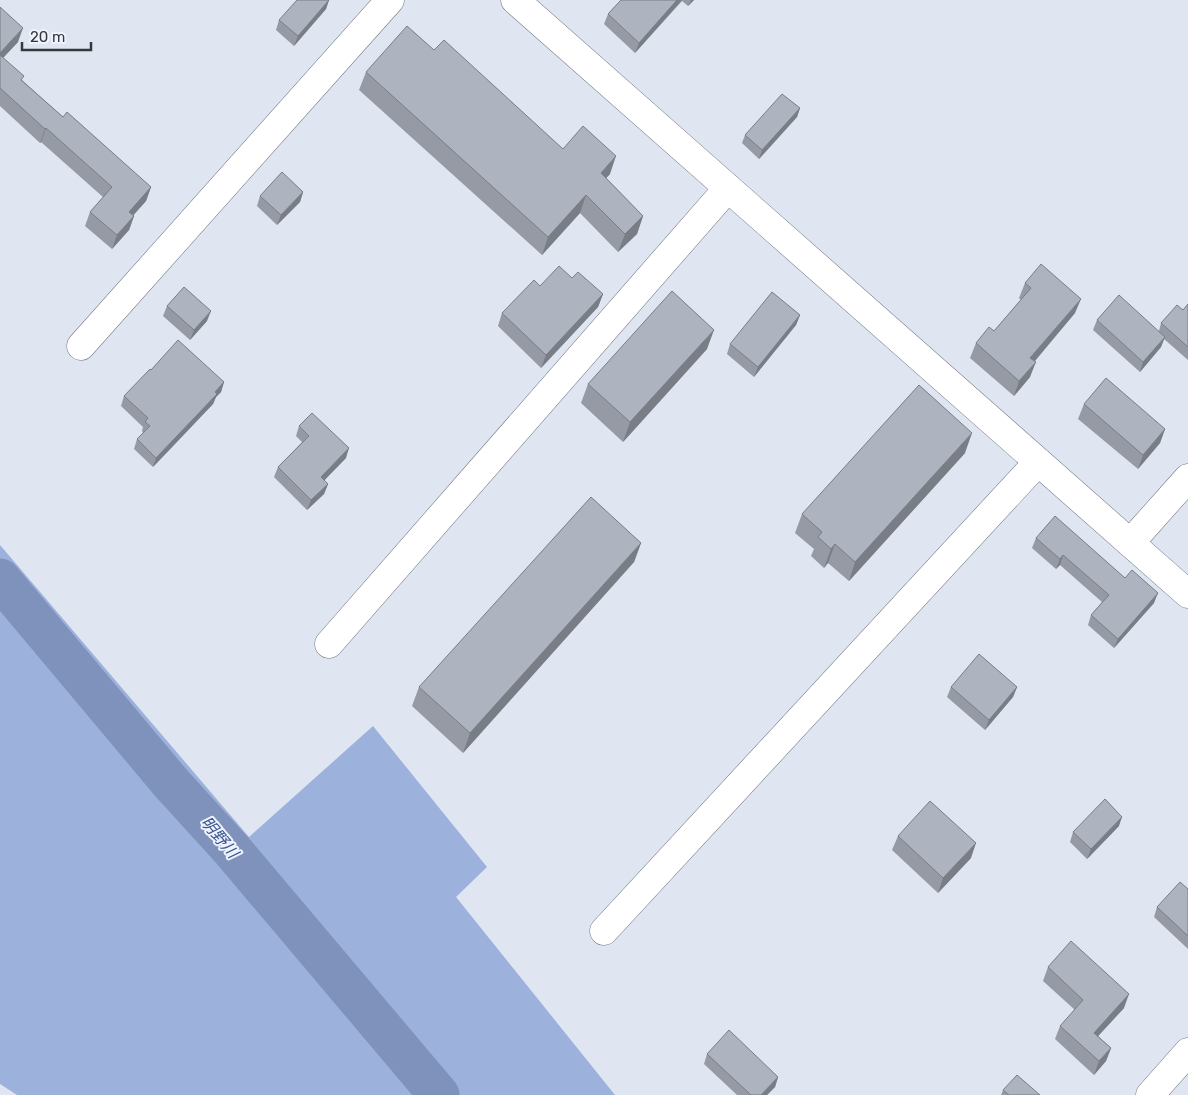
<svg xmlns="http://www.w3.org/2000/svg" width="1188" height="1095" viewBox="0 0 1188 1095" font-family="Rubik,'Noto Sans JP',sans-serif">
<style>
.forest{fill:#9cb1db}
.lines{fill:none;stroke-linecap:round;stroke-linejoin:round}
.river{stroke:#7e92bb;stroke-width:41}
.minor-casing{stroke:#6f7580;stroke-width:29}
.minor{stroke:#fff;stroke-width:28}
.wall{fill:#959aa4}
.shaded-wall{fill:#797d86}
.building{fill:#adb3bf;stroke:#797d86}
.labels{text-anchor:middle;stroke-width:4;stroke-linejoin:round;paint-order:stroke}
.water-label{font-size:16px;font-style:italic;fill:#3c558d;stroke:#eef3fd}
</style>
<rect width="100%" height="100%" fill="#dfe6f2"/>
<!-- forest -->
<polygon class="forest" points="0,545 249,837 373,726 487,867 456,897 615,1095 17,1095 0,1084"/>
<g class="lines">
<!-- river -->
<polyline class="river" points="0,579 171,783 232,850 439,1095"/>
<defs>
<g id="minor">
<polyline points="515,0 1188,594"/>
<polyline points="81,346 390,0"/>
<polyline points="1130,543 1188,478"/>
<polyline points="329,644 728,188"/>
<polyline points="604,931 1038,462"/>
<polyline points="1150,1095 1188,1052"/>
</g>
</defs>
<!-- minor casing -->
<use href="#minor" class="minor-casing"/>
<!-- minor -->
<use href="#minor" class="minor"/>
</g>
<!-- wall -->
<g class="wall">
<polygon points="329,0 326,9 294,46 276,30 279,20"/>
<polygon points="621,0 694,0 688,6 682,1 635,53 604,24 608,14"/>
<polygon points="0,7 18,42 3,58 23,81 63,117 151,187 146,201 133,215 134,216 129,230 112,249 85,226 90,212 103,197 41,142 40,143 0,106"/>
<polygon points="434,50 563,149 610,174 606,178 643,216 637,234 618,252 580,213 542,255 359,90 366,72"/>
<polygon points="800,108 797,117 759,159 742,143 745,135"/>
<polygon points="303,192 300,202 277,225 257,206 260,196"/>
<polygon points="572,278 603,294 598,307 541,368 498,326 502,313 540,286"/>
<polygon points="1025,283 1075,313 1034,361 1030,377 1014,396 970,358 976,343 994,331 1021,300 1019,298"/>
<polygon points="1188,304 1188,360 1164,339 1161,347 1140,372 1093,330 1097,320 1159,331 1161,323 1183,310"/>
<polygon points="167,306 207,321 190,340 163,316"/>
<polygon points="800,315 796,325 754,377 727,354 730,344"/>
<polygon points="707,349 623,442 581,403 588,384"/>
<polygon points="151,370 224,382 221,392 216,397 213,404 153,467 134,449 137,439 143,433 142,431 143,427 121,406 124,396"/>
<polygon points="1084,404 1165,429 1160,443 1138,469 1078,419"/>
<polygon points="299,426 346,458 324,480 328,484 324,494 307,510 274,477 278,467 302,442 296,436"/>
<polygon points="965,453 849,581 828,563 824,568 811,556 814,549 795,533 802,514"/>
<polygon points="1036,538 1125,578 1154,603 1114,648 1088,625 1091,615 1102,602 1060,565 1056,569 1032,548"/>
<polygon points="641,543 634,562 463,753 412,706 419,687"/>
<polygon points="951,687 1017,687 1013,697 985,730 947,697"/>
<polygon points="1119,826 1087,859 1070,842 1073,832"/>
<polygon points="898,836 971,858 938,893 892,850"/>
<polygon points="1188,889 1188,949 1154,917 1157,907"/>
<polygon points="1048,967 1124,1008 1098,1036 1111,1048 1106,1061 1094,1075 1055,1039 1060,1026 1075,1010 1043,981"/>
<polygon points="707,1054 778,1077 775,1087 767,1095 737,1095 704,1064"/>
<polygon points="1003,1090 1040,1095 1001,1095"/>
</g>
<!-- shaded-wall -->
<g class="shaded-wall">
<polygon points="329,0 326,9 294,46 298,36"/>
<polygon points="677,0 682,0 635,53 639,43"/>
<polygon points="691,0 694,0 688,6"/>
<polygon points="23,28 18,42 0,61 0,53"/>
<polygon points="800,108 797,117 759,159 762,150"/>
<polygon points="46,128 41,142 40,143 45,129"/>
<polygon points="616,156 610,174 594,191 601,173"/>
<polygon points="151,187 146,201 124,226 129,212"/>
<polygon points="303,192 300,202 277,225 281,215"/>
<polygon points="586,195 580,213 542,255 548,237"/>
<polygon points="134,216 129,230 112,249 117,235"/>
<polygon points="643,216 637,234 618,252 625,234"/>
<polygon points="603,294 598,307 541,368 546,355"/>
<polygon points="1081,299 1075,313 1025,373 1030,358"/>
<polygon points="211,311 207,321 190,340 194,330"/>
<polygon points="800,315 796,325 754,377 758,367"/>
<polygon points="714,330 707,349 623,442 630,422"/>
<polygon points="1165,337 1161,347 1140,372 1143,362"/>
<polygon points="1036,362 1030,377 1014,396 1019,381"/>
<polygon points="224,382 221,392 216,397 213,404 153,467 156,458"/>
<polygon points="1165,429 1160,443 1138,469 1143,455"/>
<polygon points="972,433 965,453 849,581 855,562"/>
<polygon points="349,448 346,458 318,487 321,477"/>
<polygon points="328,484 324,494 307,510 311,500"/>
<polygon points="641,543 634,562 463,753 470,733"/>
<polygon points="835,544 828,563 824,568 831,549"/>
<polygon points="1063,555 1060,565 1056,569 1060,559"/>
<polygon points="1158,593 1154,603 1114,648 1118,639"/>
<polygon points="1017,687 1013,697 985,730 989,720"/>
<polygon points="1122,817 1119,826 1087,859 1091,849"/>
<polygon points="976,843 971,858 938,893 943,878"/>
<polygon points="1129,994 1124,1008 1089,1046 1094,1033"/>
<polygon points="1111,1048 1106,1061 1094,1075 1099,1061"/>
<polygon points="778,1077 775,1087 767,1095 761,1095"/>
</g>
<!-- building -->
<g class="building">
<polygon points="297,0 329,0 298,36 279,20"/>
<polygon points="621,0 677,0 639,43 608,14"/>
<polygon points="0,7 23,28 0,53"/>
<polygon points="407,26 434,50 444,40 563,149 583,126 616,156 601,173 643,216 625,234 586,195 548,237 366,72"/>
<polygon points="0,55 24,76 21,80 63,117 67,112 151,187 129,212 134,216 117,235 90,212 112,187 46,128 45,129 0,88"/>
<polygon points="782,94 800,108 762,150 745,135"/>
<polygon points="282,172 303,192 281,215 260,196"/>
<polygon points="1041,264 1081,299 1030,358 1036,362 1019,381 976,343 989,327 994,331 1031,288 1025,283"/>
<polygon points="559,266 572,278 578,272 603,294 546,355 502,313 534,280 540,286"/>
<polygon points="184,287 211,311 194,330 167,306"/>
<polygon points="672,291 714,330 630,422 588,384"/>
<polygon points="772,292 800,315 758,367 730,344"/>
<polygon points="1119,295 1165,337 1143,362 1097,320"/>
<polygon points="1188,304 1188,347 1161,323 1177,305 1183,310"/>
<polygon points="178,340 224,382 215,392 217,394 156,458 137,439 150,426 145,422 148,418 124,396 150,369 151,370"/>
<polygon points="1106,378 1165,429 1143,455 1084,404"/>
<polygon points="919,385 972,433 855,562 835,544 831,549 818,537 822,532 802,514"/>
<polygon points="312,413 349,448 321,477 328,484 311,500 278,467 309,436 299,426"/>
<polygon points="591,497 641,543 470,733 419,687"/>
<polygon points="1055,516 1125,578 1132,570 1158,593 1118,639 1091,615 1109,595 1063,555 1060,559 1036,538"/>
<polygon points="979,654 1017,687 989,720 951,687"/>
<polygon points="1105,799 1122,817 1091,849 1073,832"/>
<polygon points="930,801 976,843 943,878 898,836"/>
<polygon points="1180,882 1188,889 1188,936 1157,907"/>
<polygon points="1071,941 1129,994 1094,1033 1111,1048 1099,1061 1060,1026 1083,1000 1048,967"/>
<polygon points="729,1030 778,1077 761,1095 751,1095 707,1054"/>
<polygon points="1017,1075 1040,1095 1009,1095 1003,1090"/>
</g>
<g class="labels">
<!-- water labels -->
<g class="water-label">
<text transform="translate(220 837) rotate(50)" y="6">明野川</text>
</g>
</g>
<!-- scale -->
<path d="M22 42v8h69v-8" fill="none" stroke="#36383d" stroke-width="2.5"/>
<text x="30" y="42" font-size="15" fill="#36383d" stroke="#eef3fd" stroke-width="4" paint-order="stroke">20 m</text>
</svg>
